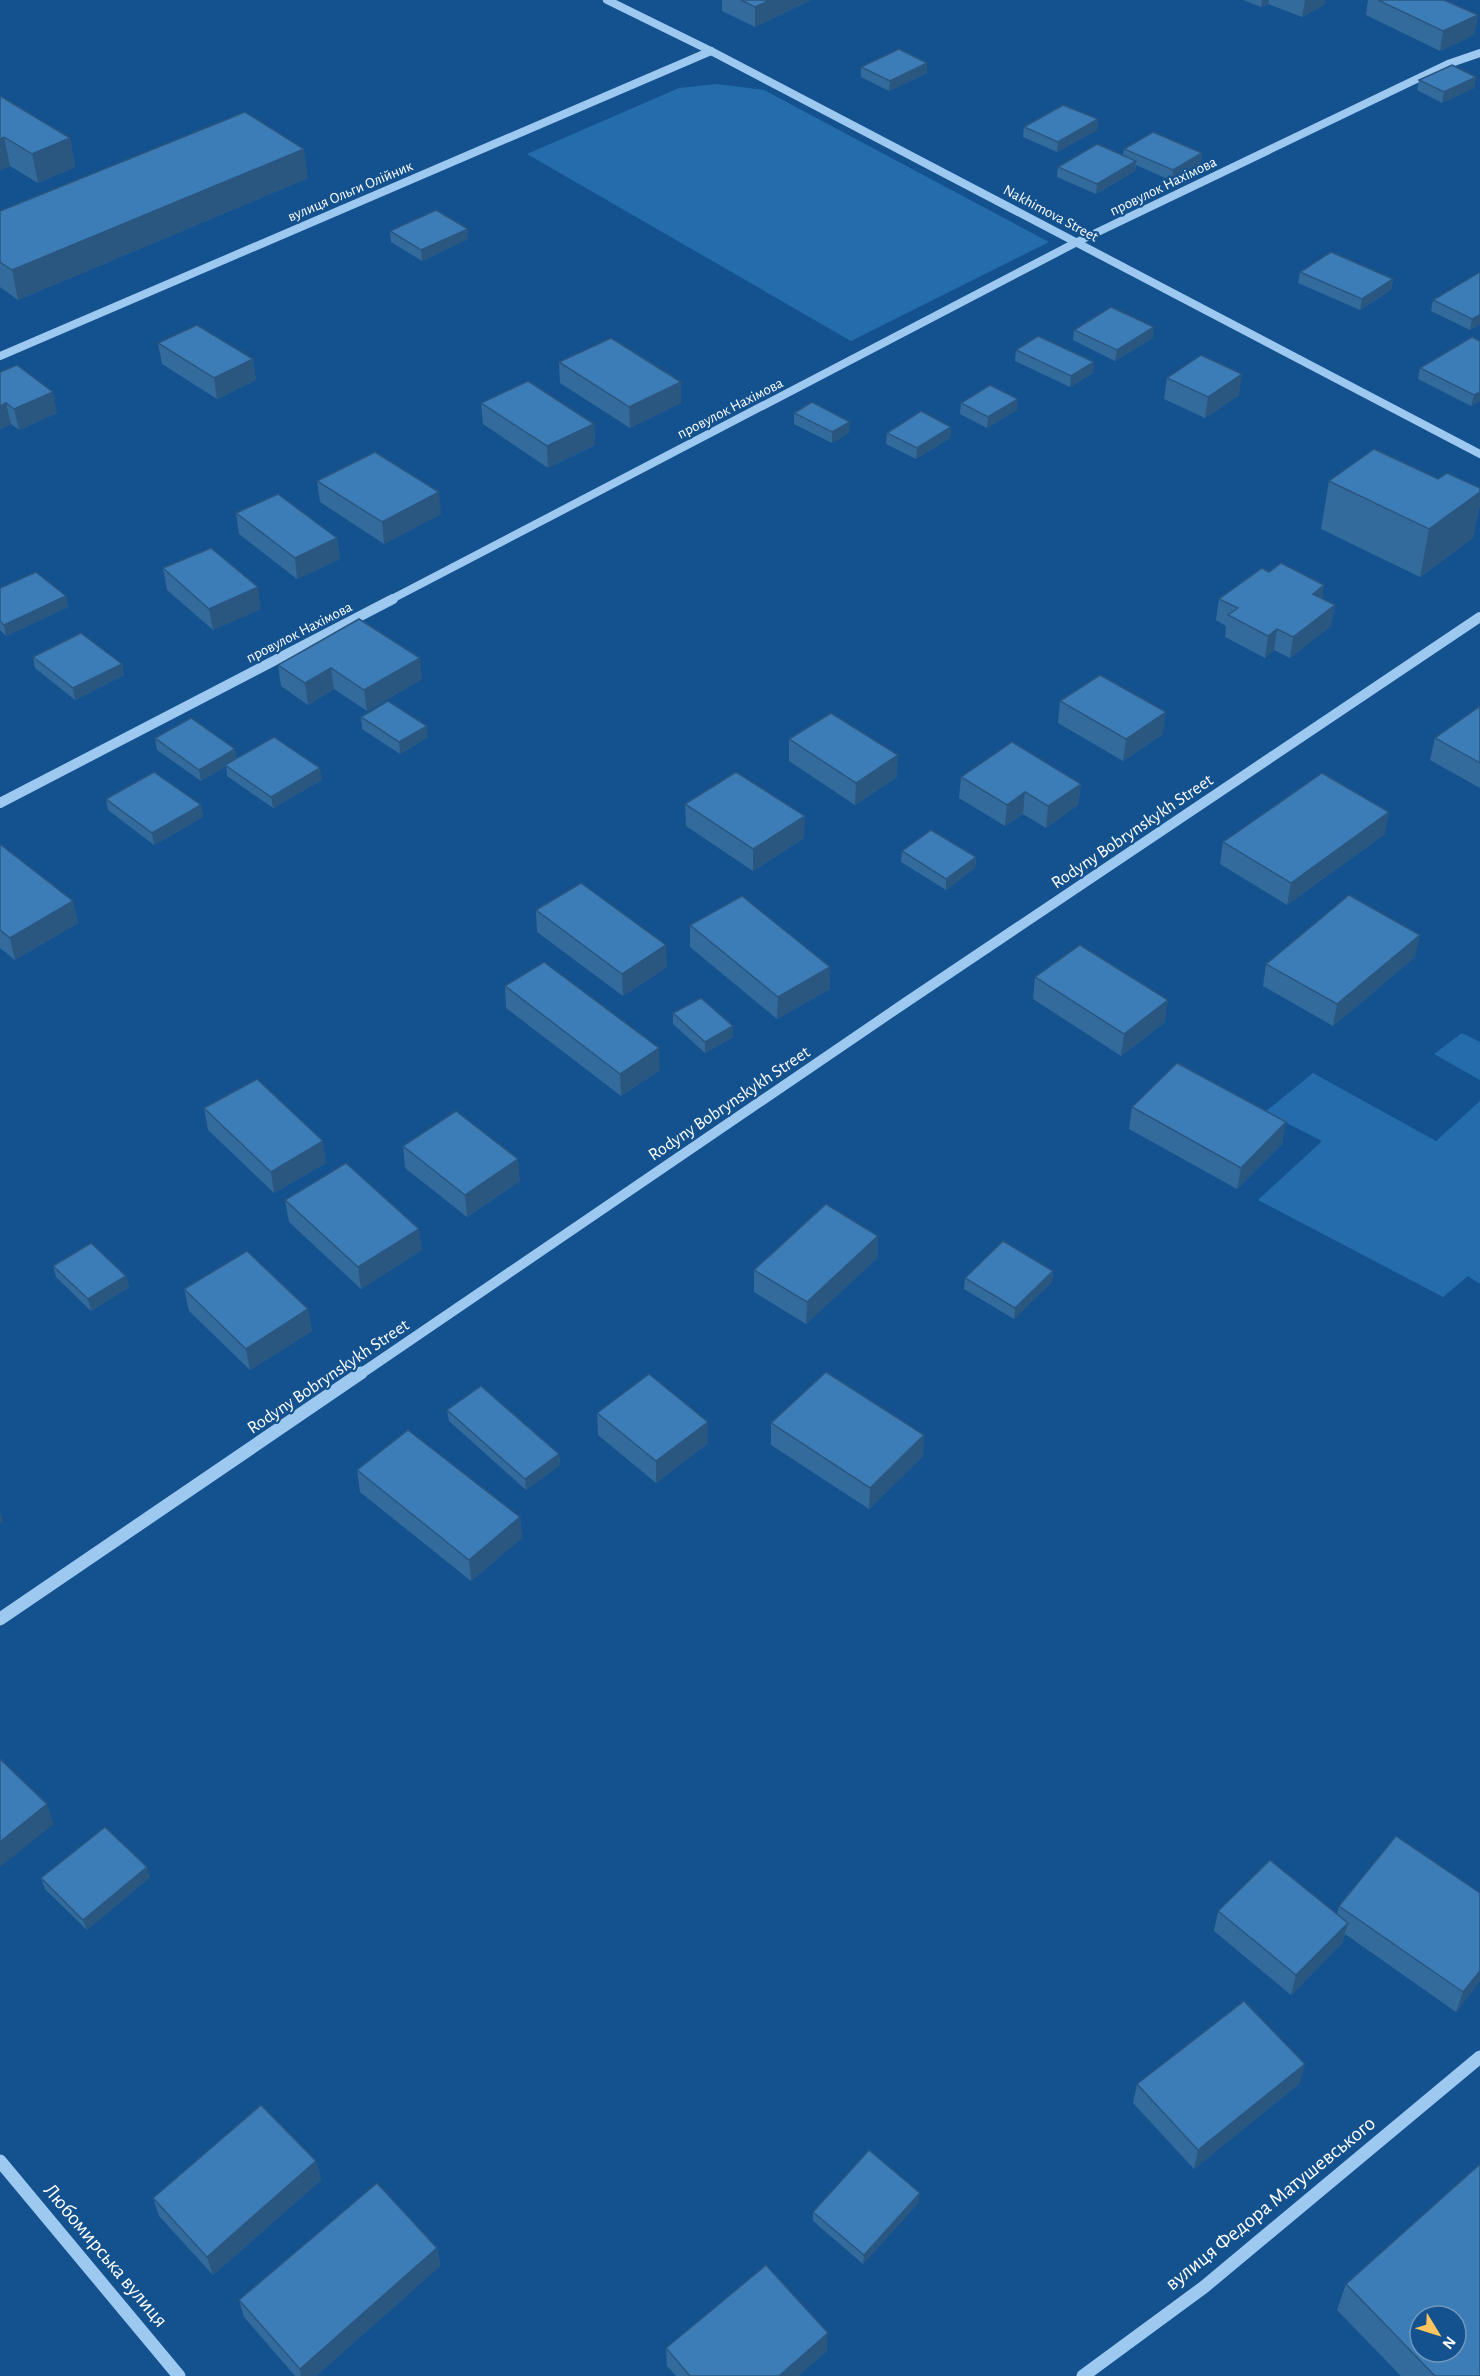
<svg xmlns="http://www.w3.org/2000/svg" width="1480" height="2376" viewBox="0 0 1480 2376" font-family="'Alegreya Sans',sans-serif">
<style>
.green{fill:#256cad}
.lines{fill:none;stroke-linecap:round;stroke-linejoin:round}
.minor-far2{stroke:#9dc9f1;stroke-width:8}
.minor-far1{stroke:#9dc9f1;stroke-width:10}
.minor{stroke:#9dc9f1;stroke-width:13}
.wall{fill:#346b9d}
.shaded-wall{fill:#2a5780}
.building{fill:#3c7cb7;stroke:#2a5780;stroke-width:1.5;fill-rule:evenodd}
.labels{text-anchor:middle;stroke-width:4.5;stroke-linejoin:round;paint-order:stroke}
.far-street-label{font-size:15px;fill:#fff;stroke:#13528e}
.street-label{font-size:18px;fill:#fff;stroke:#13528e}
.near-street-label{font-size:21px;fill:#fff;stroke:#13528e}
</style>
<rect width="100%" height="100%" fill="#13528e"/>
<!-- green -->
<g class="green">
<polygon points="717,84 764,90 1049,242 851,341 527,154 679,88"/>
<polygon points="1462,1033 1480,1042 1480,1080 1434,1054"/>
<polygon points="1313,1073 1436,1141 1480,1101 1480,1284 1468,1276 1443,1297 1258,1200 1322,1141 1265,1112"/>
</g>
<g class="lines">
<!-- minor-far2 -->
<g class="minor-far2">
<polyline points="607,0 711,51 1480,454"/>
<polyline points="0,356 711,51"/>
<polyline points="390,600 1077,242 1448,64 1480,53"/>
</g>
<!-- minor-far1 -->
<g class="minor-far1">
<polyline points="0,803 393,599"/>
<polyline points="359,1375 905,1003 1480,617"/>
</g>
<!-- minor -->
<g class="minor">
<polyline points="0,1619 361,1373"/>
<polyline points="0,2161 179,2376"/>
<polyline points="1083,2376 1204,2287 1480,2057"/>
</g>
</g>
<!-- wall -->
<g class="wall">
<polygon points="722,0 811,0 755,27 722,11"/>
<polygon points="1243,0 1325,0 1324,5 1302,17 1268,4 1261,7"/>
<polygon points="1368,0 1444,0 1478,15 1474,35 1440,51 1366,15"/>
<polygon points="861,67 927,73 889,91 861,77"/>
<polygon points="1476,77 1474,88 1442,103 1417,90 1419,80"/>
<polygon points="0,96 70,138 75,167 38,183 10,166 0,171"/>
<polygon points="1098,119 1097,130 1057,152 1023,137 1024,127"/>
<polygon points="1124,149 1202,153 1201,163 1172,181 1136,165 1135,171 1096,194 1057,177 1058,167 1123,155"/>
<polygon points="308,178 18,300 0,287 0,211"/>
<polygon points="468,229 468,239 422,261 391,242 390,231"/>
<polygon points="1300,272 1393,279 1391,290 1360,310 1298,283"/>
<polygon points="1480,272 1480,324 1470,330 1431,311 1433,300"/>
<polygon points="1074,330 1153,338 1115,361 1073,340"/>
<polygon points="1480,341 1480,401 1471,406 1418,379 1420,368"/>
<polygon points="158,343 253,359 256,380 217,399 162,364"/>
<polygon points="1016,350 1094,362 1093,373 1070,387 1015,361"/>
<polygon points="559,362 681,382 681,403 630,428 560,383"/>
<polygon points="0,372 57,413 19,430 11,424 0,429"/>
<polygon points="1167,378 1239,395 1205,418 1164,399"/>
<polygon points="481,403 594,424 595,445 548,468 483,424"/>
<polygon points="961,403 1017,410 987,428 960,414"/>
<polygon points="794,413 849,433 832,443 794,424"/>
<polygon points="951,427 950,438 916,459 886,444 887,433"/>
<polygon points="1438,479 1480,488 1480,503 1473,538 1420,577 1321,529 1329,481"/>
<polygon points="317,481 441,514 384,544 320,502"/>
<polygon points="236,513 337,538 340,559 297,579 239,534"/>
<polygon points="163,568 261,609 213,630 167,590"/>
<polygon points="1269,572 1324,585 1322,598 1335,605 1331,626 1290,658 1274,650 1265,658 1225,637 1226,626 1216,620 1219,599"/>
<polygon points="0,588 66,596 68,607 6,636 0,630"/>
<polygon points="359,619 422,679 367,711 334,689 308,705 281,686 278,665"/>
<polygon points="33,657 122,664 124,675 75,700 35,668"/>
<polygon points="1060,701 1163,734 1123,761 1058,723"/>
<polygon points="1480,706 1480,788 1430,760 1435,738"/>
<polygon points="361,717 428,737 400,754 362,729"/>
<polygon points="155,738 235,749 236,758 322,780 273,808 227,776 226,766 201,781 157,750"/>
<polygon points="789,739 897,777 855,805 789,761"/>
<polygon points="961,777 1081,784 1078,805 1046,828 1023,814 1005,826 959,798"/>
<polygon points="106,799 201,805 203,817 154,845 108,810"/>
<polygon points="685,804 804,838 753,871 686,826"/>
<polygon points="1385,834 1287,905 1220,864 1223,842"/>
<polygon points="0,844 73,901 78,923 15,960 0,948"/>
<polygon points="902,851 976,857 975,868 946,890 901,862"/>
<polygon points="536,910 667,967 623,996 537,932"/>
<polygon points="690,925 830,967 830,989 777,1019 690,947"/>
<polygon points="1415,957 1333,1026 1263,986 1266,964"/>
<polygon points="1035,977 1165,1022 1121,1056 1033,999"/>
<polygon points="505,986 660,1070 621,1096 506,1008"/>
<polygon points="673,1013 733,1026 733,1037 705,1053 673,1024"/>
<polygon points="1132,1107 1286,1122 1282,1144 1237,1189 1129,1129"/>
<polygon points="204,1108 326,1163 274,1193 208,1130"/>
<polygon points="403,1146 520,1181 467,1217 405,1168"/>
<polygon points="285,1200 422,1250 361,1289 289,1222"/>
<polygon points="878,1236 877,1258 806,1324 754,1292 754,1270"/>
<polygon points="53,1266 126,1276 129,1287 91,1311 56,1277"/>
<polygon points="1053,1271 1052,1282 1014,1319 964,1289 965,1278"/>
<polygon points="184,1289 308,1309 312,1331 250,1370 189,1311"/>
<polygon points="447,1410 559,1454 560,1465 526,1490 449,1421"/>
<polygon points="597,1413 708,1443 656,1483 598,1435"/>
<polygon points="771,1423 924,1435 923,1456 869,1509 771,1445"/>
<polygon points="357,1470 520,1517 522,1538 471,1581 360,1492"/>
<polygon points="150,1877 87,1930 45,1889 41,1878"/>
<polygon points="1480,1893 1480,1981 1456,2012 1345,1934 1342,1943 1291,1995 1214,1931 1218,1911 1337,1914 1339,1906"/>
<polygon points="1300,2083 1194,2169 1133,2103 1137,2084"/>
<polygon points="316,2161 321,2180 213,2275 159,2216 153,2198"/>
<polygon points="919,2202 863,2264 813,2221 813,2212"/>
<polygon points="437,2248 440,2266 316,2376 295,2376 244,2317 239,2300"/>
<polygon points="1346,2284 1480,2376 1401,2376 1337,2310"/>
<polygon points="666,2348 827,2351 798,2376 676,2376 667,2366"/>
</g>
<!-- shaded-wall -->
<g class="shaded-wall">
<polygon points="770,0 811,0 755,27 755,7"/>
<polygon points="1262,0 1269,0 1268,4 1261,7"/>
<polygon points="1305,0 1325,0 1324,5 1302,17"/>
<polygon points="1478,15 1474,35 1440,51 1443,31"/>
<polygon points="927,63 927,73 889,91 890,81"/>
<polygon points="1476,77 1474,88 1442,103 1444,92"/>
<polygon points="1098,119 1097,130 1057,152 1058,142"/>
<polygon points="4,137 10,166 0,171 0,139"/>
<polygon points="70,138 75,167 38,183 32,154"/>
<polygon points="304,149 308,178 18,300 12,270"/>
<polygon points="1202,153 1201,163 1172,181 1173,170"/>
<polygon points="1136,161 1135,171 1096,194 1097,184"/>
<polygon points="468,229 468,239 422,261 421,250"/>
<polygon points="1393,279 1391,290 1360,310 1362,299"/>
<polygon points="1480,315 1480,324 1470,330 1472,319"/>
<polygon points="1154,327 1153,338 1115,361 1117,350"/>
<polygon points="253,359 256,380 217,399 214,378"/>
<polygon points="1094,362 1093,373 1070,387 1071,376"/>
<polygon points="1242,374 1239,395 1205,418 1208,397"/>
<polygon points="681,382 681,403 630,428 629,407"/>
<polygon points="53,392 57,413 19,430 14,409"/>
<polygon points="1480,392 1480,401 1471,406 1474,395"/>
<polygon points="1018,399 1017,410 987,428 988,417"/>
<polygon points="6,403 11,424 0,429 0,406"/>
<polygon points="850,422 849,433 832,443 832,432"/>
<polygon points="594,424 595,445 548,468 547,446"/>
<polygon points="951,427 950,438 916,459 917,448"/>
<polygon points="439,492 441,514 384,544 382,522"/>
<polygon points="1480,492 1480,503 1473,538 1420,577 1429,529"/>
<polygon points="337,538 340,559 297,579 295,558"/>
<polygon points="1324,585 1321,606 1313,594"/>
<polygon points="258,587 261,609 213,630 209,609"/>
<polygon points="66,596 68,607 6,636 4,625"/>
<polygon points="1335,605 1331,626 1290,658 1293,637"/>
<polygon points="1277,629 1274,650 1265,658 1268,636"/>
<polygon points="420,658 422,679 367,711 364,690"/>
<polygon points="122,664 124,675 75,700 73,688"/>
<polygon points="331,668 334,689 308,705 305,683"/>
<polygon points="1166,712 1163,734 1123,761 1126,739"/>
<polygon points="427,726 428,737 400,754 399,742"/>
<polygon points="235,749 237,760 225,765 226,766 201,781 199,770"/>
<polygon points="898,755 897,777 855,805 856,783"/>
<polygon points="320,768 322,780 273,808 271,797"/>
<polygon points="1081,784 1078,805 1046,828 1048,806"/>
<polygon points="1025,792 1023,814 1005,826 1007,805"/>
<polygon points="201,805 203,817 154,845 152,833"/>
<polygon points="1389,812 1385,834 1287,905 1291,883"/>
<polygon points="805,816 804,838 753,871 753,849"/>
<polygon points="976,857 975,868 946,890 946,879"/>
<polygon points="73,901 78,923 15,960 10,938"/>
<polygon points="1420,935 1415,957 1333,1026 1337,1004"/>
<polygon points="666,945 667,967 623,996 622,974"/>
<polygon points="830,967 830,989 777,1019 778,997"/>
<polygon points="1168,1000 1165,1022 1121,1056 1124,1034"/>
<polygon points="733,1026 733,1037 705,1053 705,1042"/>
<polygon points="659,1048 660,1070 621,1096 620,1074"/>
<polygon points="1286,1122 1282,1144 1237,1189 1241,1168"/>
<polygon points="323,1141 326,1163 274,1193 271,1172"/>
<polygon points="518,1159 520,1181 467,1217 465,1195"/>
<polygon points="419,1229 422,1250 361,1289 358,1267"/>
<polygon points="878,1236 877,1258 806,1324 807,1302"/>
<polygon points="1053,1271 1052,1282 1014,1319 1015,1308"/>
<polygon points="126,1276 129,1287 91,1311 88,1299"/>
<polygon points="308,1309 312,1331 250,1370 246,1349"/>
<polygon points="708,1422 708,1443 656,1483 656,1461"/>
<polygon points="924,1435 923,1456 869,1509 870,1488"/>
<polygon points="559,1454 560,1465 526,1490 525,1479"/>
<polygon points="0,1511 3,1522 0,1524"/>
<polygon points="520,1517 522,1538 471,1581 469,1560"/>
<polygon points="47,1804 54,1824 0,1867 0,1842"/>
<polygon points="147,1867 150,1877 87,1930 83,1920"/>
<polygon points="1348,1923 1342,1943 1291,1995 1296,1975"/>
<polygon points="1480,1971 1480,1981 1456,2012 1463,1992"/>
<polygon points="1305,2064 1300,2083 1194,2169 1198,2150"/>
<polygon points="316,2161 321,2180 213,2275 207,2257"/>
<polygon points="920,2193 919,2202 863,2264 864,2255"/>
<polygon points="437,2248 440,2266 316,2376 301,2376 300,2369"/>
<polygon points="828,2333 827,2351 798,2376 779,2376"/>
</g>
<!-- building -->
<g class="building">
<polygon points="741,0 770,0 755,7"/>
<polygon points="1378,0 1444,0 1478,15 1443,31"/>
<polygon points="899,49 927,63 890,81 861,67"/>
<polygon points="1452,65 1476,77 1444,92 1419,80"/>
<polygon points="0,96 70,138 32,154 4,137 0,139"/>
<polygon points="1063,105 1098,119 1058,142 1024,127"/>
<polygon points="245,112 304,149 12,270 0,262 0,211"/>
<polygon points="1153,132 1202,153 1173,170 1124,149"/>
<polygon points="1097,144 1136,161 1097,184 1058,167"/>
<polygon points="436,210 468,229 421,250 390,231"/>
<polygon points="1331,252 1393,279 1362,299 1300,272"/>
<polygon points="1480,272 1480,315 1472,319 1433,300"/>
<polygon points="1111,307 1154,327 1117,350 1074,330"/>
<polygon points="197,325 253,359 214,378 158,343"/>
<polygon points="1038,336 1094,362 1071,376 1016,350"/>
<polygon points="1472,337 1480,341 1480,392 1474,395 1420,368"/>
<polygon points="611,338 681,382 629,407 559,362"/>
<polygon points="1201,355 1242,374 1208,397 1167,378"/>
<polygon points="17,365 53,392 14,409 6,403 0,406 0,372"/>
<polygon points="528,381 594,424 547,446 481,403"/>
<polygon points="990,385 1018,399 988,417 961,403"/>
<polygon points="812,402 850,422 832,432 794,413"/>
<polygon points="921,411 951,427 917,448 887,433"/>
<polygon points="1374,449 1438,479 1447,473 1480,488 1480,492 1429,529 1329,481"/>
<polygon points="375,452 439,492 382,522 317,481"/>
<polygon points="278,494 337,538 295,558 236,513"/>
<polygon points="211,548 258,587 209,609 163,568"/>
<polygon points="1281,563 1324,585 1313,594 1335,605 1293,637 1277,629 1268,636 1228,615 1238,608 1219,599 1262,568 1269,572"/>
<polygon points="36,572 66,596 4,625 0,621 0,588"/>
<polygon points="359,619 420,658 364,690 331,668 305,683 278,665"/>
<polygon points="81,633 122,664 73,688 33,657"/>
<polygon points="1100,675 1166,712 1126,739 1060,701"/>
<polygon points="388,701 427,726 399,742 361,717"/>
<polygon points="1480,706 1480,763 1435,738"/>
<polygon points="831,713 898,755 856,783 789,739"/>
<polygon points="191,718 235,749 199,770 155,738"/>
<polygon points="274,737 320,768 271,797 225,765"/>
<polygon points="1012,742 1081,784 1048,806 1025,792 1007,805 961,777"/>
<polygon points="154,772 201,805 152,833 106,799"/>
<polygon points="736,772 805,816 753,849 685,804"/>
<polygon points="1322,773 1389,812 1291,883 1223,842"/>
<polygon points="931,830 976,857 946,879 902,851"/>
<polygon points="0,844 73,901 10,938 0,930"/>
<polygon points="581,883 666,945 622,974 536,910"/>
<polygon points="1349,895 1420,935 1337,1004 1266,964"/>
<polygon points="742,896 830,967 778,997 690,925"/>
<polygon points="1080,945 1168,1000 1124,1034 1035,977"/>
<polygon points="544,962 659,1048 620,1074 505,986"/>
<polygon points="701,998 733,1026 705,1042 673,1013"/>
<polygon points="1177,1063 1286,1122 1241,1168 1132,1107"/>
<polygon points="257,1079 323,1141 271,1172 204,1108"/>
<polygon points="456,1111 518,1159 465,1195 403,1146"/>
<polygon points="346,1163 419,1229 358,1267 285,1200"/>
<polygon points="826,1204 878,1236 807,1302 754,1270"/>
<polygon points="1003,1241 1053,1271 1015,1308 965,1278"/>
<polygon points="91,1243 126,1276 88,1299 53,1266"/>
<polygon points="247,1251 308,1309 246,1349 184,1289"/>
<polygon points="826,1372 924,1435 870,1488 771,1423"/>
<polygon points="649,1374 708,1422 656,1461 597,1413"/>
<polygon points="481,1386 559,1454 525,1479 447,1410"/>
<polygon points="408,1430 520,1517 469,1560 357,1470"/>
<polygon points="0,1759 47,1804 0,1842"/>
<polygon points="105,1827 147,1867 83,1920 41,1878"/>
<polygon points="1396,1836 1480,1893 1480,1971 1463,1992 1339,1906"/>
<polygon points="1270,1860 1348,1923 1296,1975 1218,1911"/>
<polygon points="1244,2001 1305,2064 1198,2150 1137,2084"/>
<polygon points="261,2105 316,2161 207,2257 153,2198"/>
<polygon points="869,2150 920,2193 864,2255 813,2212"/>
<path d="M 1480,2164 L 1480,2376 L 1435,2376 L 1346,2284 ZM 1420,2316 L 1456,2316 L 1456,2352 L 1420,2352 Z"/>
<polygon points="377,2183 437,2248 300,2369 239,2300"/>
<polygon points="766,2265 828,2333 779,2376 690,2376 666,2348"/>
</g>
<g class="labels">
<!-- far-street labels -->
<g class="far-street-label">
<text transform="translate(1163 186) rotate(-26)" y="5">провулок Нахімова</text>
<text transform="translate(350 191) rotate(-23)" y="5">вулиця Ольги Олійник</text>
<text transform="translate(1051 213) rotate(28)" y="5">Nakhimova Street</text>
<text transform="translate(730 408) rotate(-27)" y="5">провулок Нахімова</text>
<text transform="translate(299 632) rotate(-27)" y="5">провулок Нахімова</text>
</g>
<!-- street labels -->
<g class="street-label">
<text transform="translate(1132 831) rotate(-34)" y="6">Rodyny Bobrynskykh Street</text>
<text transform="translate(729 1103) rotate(-34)" y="6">Rodyny Bobrynskykh Street</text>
<text transform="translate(328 1376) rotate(-34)" y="6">Rodyny Bobrynskykh Street</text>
</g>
<!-- near-street labels -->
<g class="near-street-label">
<text transform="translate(1270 2203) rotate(-39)" y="7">вулиця Федора Матушевського</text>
<text transform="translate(106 2255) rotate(50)" y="7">Любомирська вулиця</text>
</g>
</g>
<!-- north arrow -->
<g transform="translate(1438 2334) rotate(128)"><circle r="28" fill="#13528e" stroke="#7197bb" stroke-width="1.5"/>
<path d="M0-4.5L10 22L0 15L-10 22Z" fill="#ffc45d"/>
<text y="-9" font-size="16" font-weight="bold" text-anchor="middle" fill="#ffffff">N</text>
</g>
</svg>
